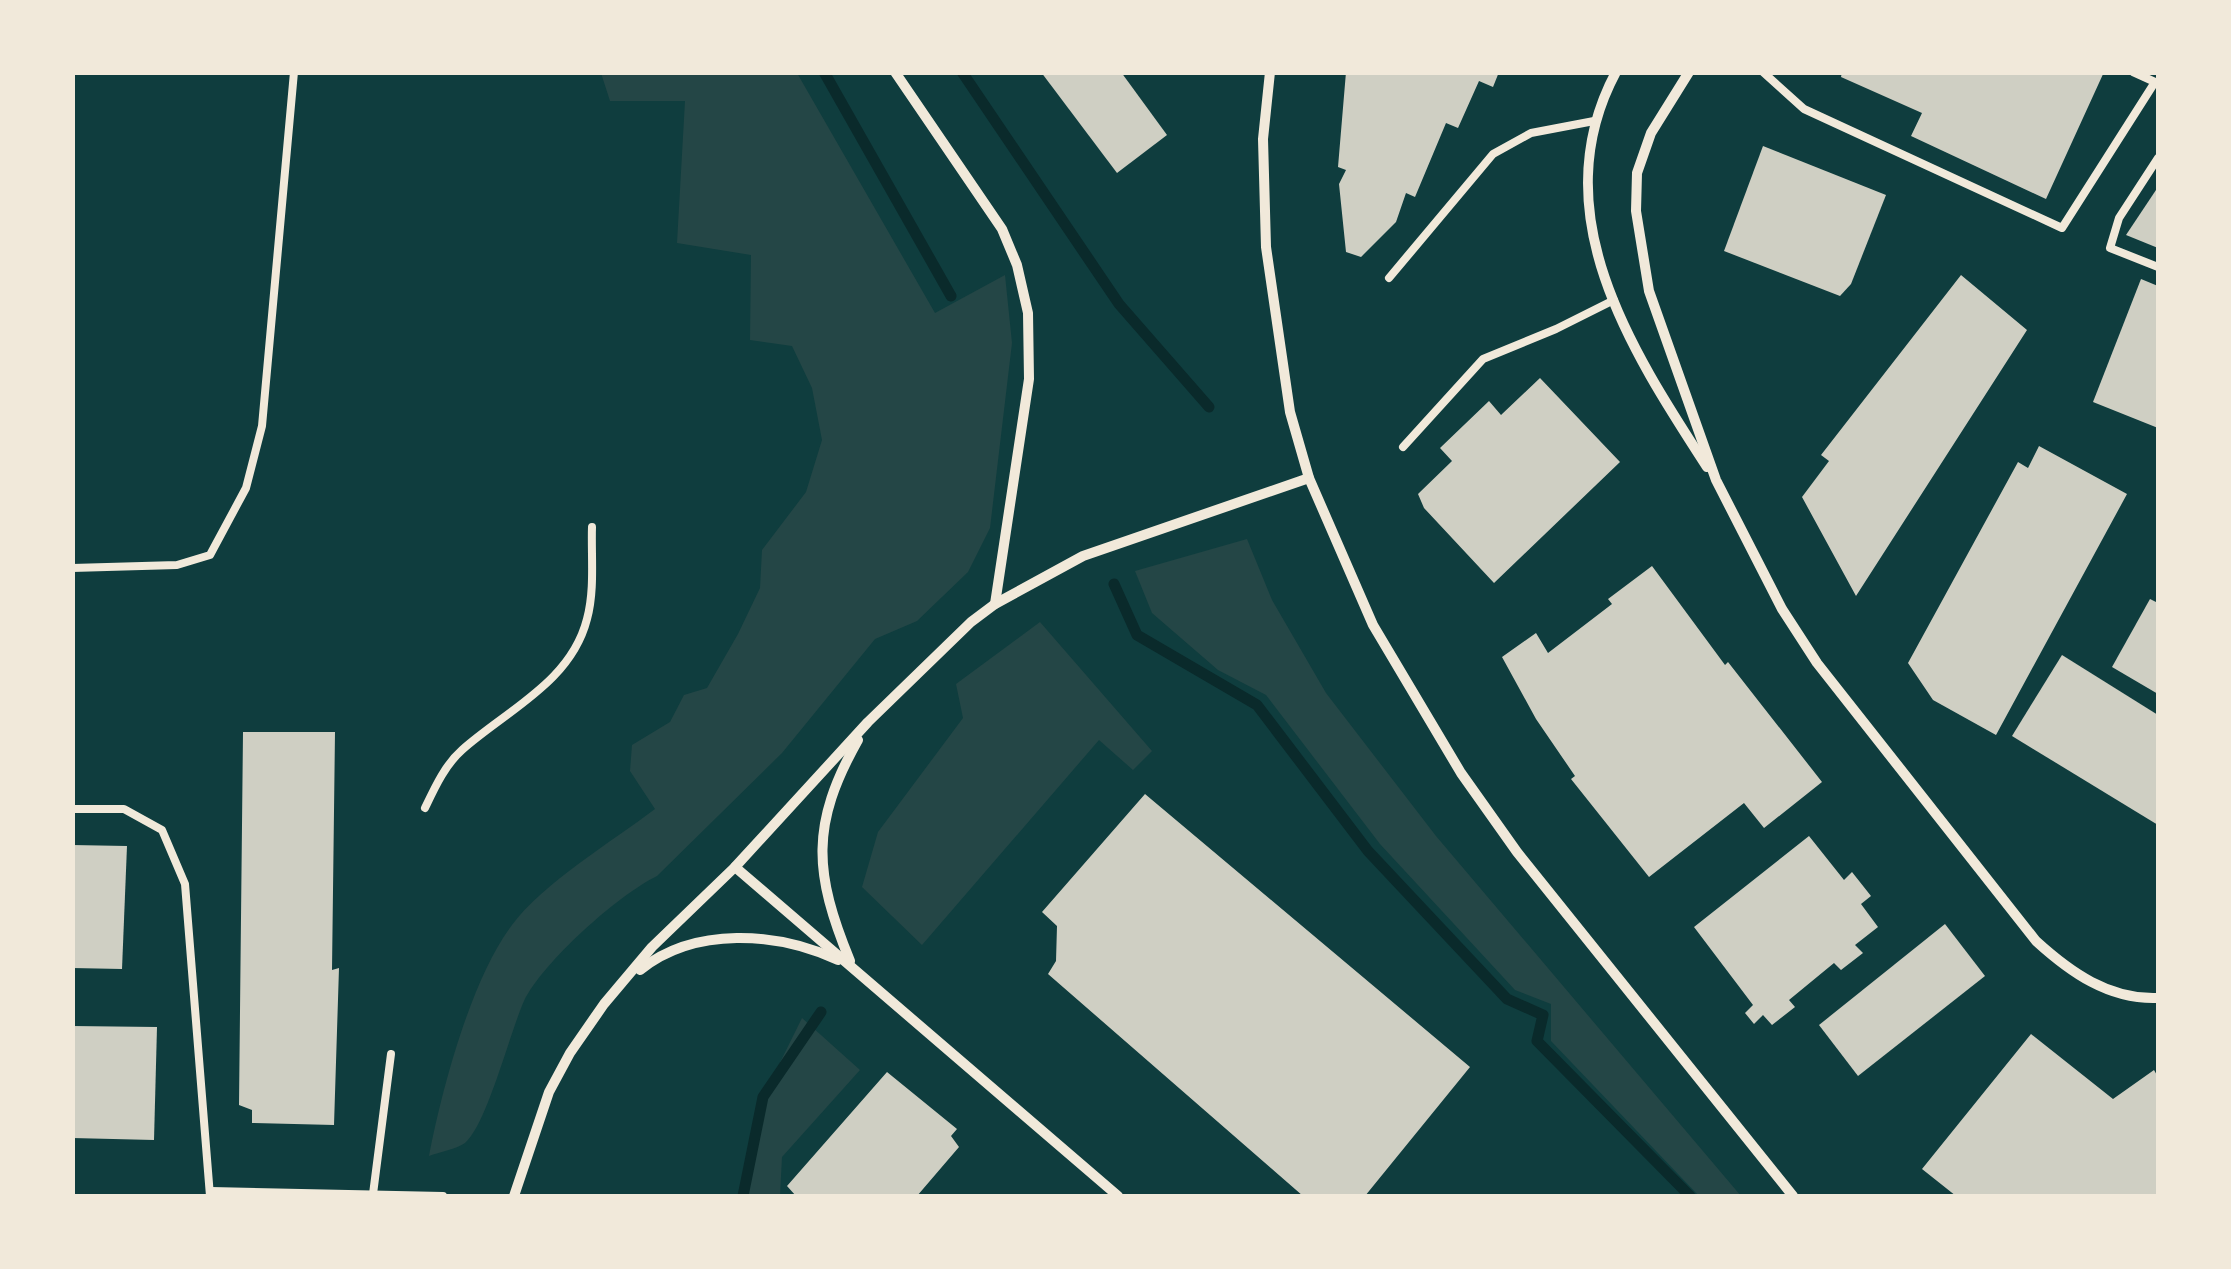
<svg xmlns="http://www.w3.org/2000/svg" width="2231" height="1269" viewBox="0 0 2231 1269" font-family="'Sofia Sans Condensed',sans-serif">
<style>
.green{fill:#244646}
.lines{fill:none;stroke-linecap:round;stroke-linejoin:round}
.stream{stroke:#0a2a2b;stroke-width:11}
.building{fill:#cfcfc3}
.service{stroke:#f1e9da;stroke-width:8}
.minor{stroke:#f1e9da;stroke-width:10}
</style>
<rect width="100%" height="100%" fill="#0f3d3e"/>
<!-- green -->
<g class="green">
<path d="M 601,73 L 797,73 L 935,313 L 1005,275 L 1012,343 L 990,528 L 968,572 L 917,621 L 875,639 L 782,753 L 657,876 C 618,895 543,962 524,1001 C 510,1032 487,1124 465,1143 C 457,1149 439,1152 429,1156 C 442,1089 471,979 512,925 C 543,883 613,841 655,809 L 630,771 L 632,745 L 670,722 L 684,695 L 707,688 L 738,634 L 760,588 L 762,550 L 806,492 L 822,440 L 812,388 L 792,346 L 750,340 L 751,255 L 677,243 L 685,101 L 610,101 Z"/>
<polygon points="1247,539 1272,600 1326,693 1436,836 1741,1196 1699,1196 1551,1041 1551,1004 1515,990 1380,844 1266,695 1218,670 1152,613 1135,571"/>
<polygon points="1040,622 1152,751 1133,770 1099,740 922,945 862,887 878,832 963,718 956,684"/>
<polygon points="802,1018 860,1070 782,1157 780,1196 743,1196 763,1097"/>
</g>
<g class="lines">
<!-- stream -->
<g class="stream">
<polyline points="824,72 951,296"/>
<polyline points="962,72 1119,304 1209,407"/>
<polyline points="1114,584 1137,635 1257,705 1368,851 1507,999 1543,1015 1537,1041 1690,1196"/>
<polyline points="743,1196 763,1097 821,1012"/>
</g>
</g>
<!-- building -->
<g class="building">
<polygon points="1041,72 1121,72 1167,135 1117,173"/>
<polygon points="1346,72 1499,72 1493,87 1479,81 1458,128 1446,123 1415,197 1406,193 1396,222 1361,257 1346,252 1339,184 1346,170 1338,167"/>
<polygon points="1842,72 2104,72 2046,199 1911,136 1922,113 1841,77"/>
<polygon points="1763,146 1886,195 1851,284 1840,296 1724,251"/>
<polygon points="2158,187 2158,248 2126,235"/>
<polygon points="1961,275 2027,330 1856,596 1802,497 1829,461 1821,455"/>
<polygon points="2141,279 2158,286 2158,428 2093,402"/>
<polygon points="1540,378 1620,462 1494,583 1424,508 1418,494 1452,461 1440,448 1489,401 1501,415"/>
<polygon points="2039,446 2127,494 1996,735 1933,700 1908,663 2018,462 2028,468"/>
<polygon points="1652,566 1725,665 1728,662 1822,782 1764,828 1744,803 1649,877 1571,779 1575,776 1536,719 1502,657 1536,633 1548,653 1612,604 1608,599"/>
<polygon points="2150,599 2158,603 2158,694 2112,667"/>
<polygon points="2062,655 2158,715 2158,825 2012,736"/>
<polygon points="243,732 335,732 332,970 339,968 334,1125 252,1123 252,1110 239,1105"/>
<polygon points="1145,794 1470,1067 1365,1196 1303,1196 1048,974 1056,961 1057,926 1042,912"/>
<polygon points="1809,836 1844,880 1852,872 1871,896 1861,904 1878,927 1855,945 1863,953 1841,970 1834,963 1789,1000 1795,1007 1772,1025 1763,1015 1754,1024 1745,1013 1753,1005 1694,927"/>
<polygon points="72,845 127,846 122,969 72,968"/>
<polygon points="1945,924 1985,976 1858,1076 1819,1025"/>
<polygon points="72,1026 157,1027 154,1140 72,1138"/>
<polygon points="2031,1034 2113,1099 2154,1070 2158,1077 2158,1196 1956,1196 1922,1169"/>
<polygon points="887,1072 957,1129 951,1136 959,1147 917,1196 796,1196 787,1186"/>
</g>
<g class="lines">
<!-- service -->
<g class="service">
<polyline points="1763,72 1804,109 2062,228 2155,82 2133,72"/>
<polyline points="2158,158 2119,218 2110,248 2158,267"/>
<polyline points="1389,278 1493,154 1531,133 1594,121"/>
<polyline points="1403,447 1483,359 1556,329 1614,300"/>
<polyline points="72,568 177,565 210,555 246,488 262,426 294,72"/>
<path d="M 425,808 C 435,787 445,765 462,750 C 507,710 571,682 587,619 C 595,590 591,556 592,527"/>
<polyline points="72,809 124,809 162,830 185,884 210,1196"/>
<polyline points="211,1191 443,1196"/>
<polyline points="373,1194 391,1054"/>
</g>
<!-- minor -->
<g class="minor">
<polyline points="895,72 1002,229 1017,265 1028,313 1029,379 995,604"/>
<polyline points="1270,72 1263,139 1266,247 1290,412 1309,478 1373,625 1461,773 1517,852 1793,1196"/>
<path d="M 1616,72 C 1541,212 1631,350 1707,467"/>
<path d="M 1689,72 L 1651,133 L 1637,173 L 1636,211 L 1649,291 L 1716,480 L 1782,609 L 1817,663 L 2036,941 C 2070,972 2109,1000 2158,998"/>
<polyline points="735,867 1118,1196"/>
<path d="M 850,961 C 814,873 810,825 858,740"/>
<path d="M 640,970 C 695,926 777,932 838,960"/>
<polyline points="514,1196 549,1092 570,1053 604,1004 652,947 735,867 868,722 971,622 995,604 1083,556 1309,478"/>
</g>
</g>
<!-- border -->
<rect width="2231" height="1269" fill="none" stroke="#f1e9da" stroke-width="150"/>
</svg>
